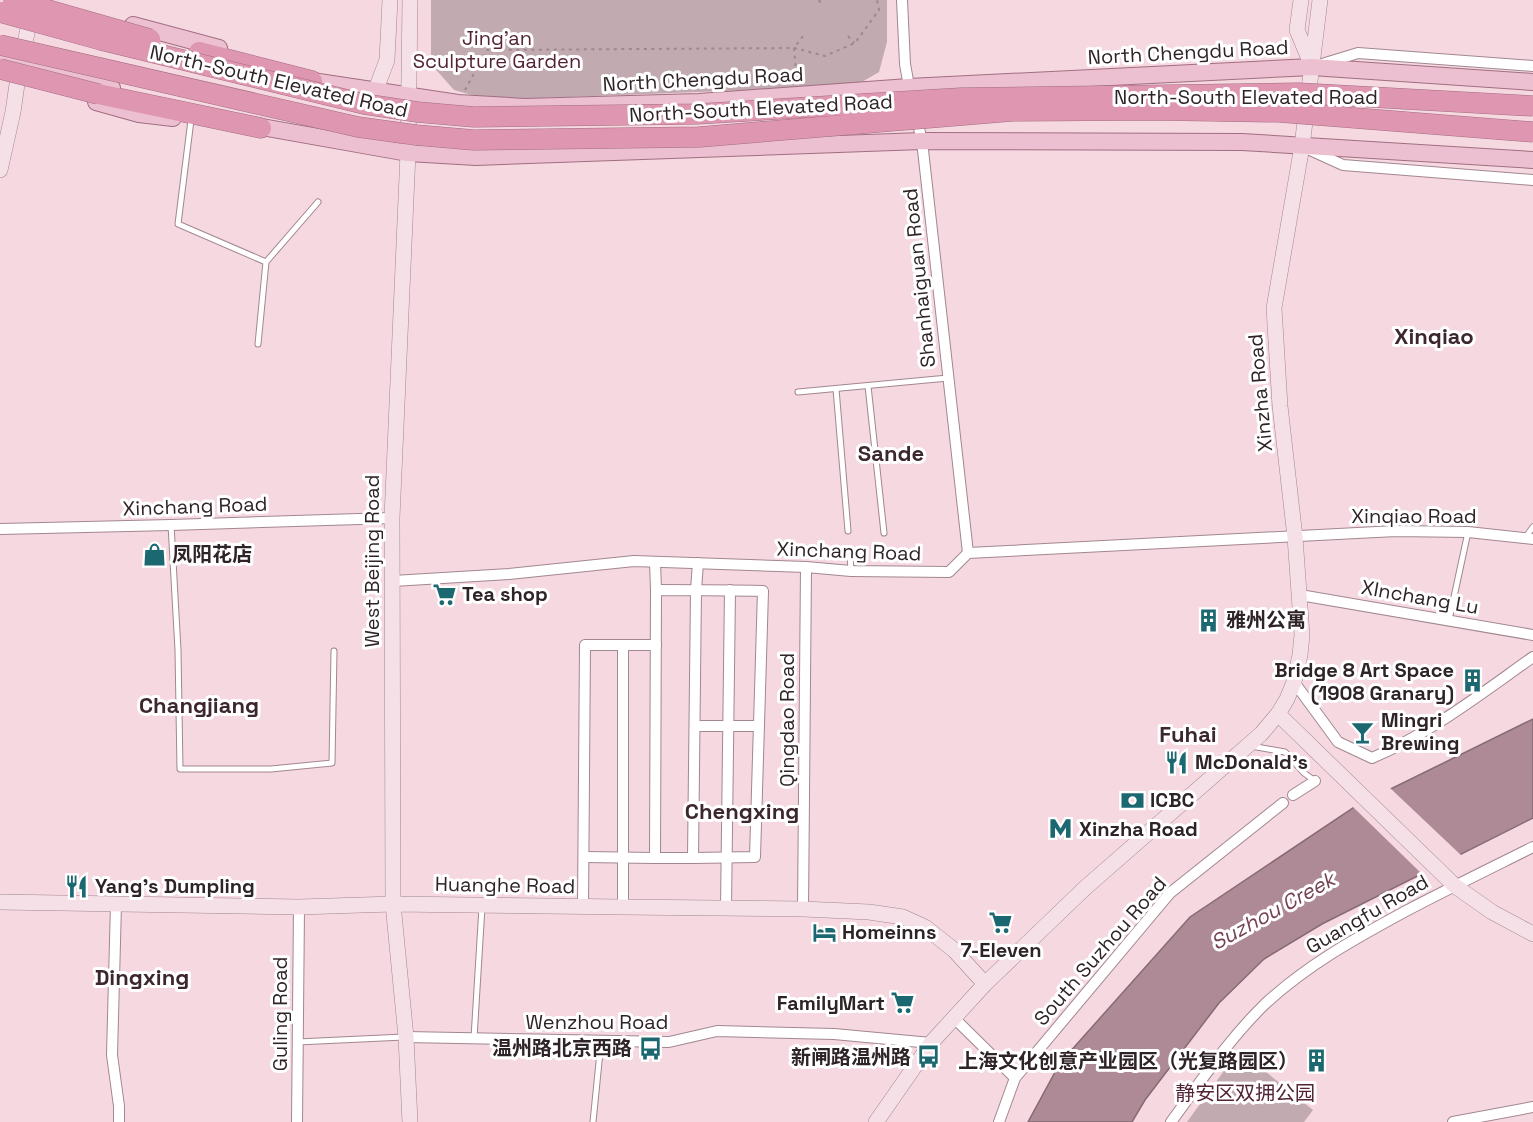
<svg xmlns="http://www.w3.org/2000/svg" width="1533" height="1122" viewBox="0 0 1533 1122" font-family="'Space Grotesk','Noto Sans SC',sans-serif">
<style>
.green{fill:#c2aab1}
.water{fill:#ad8a95;stroke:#876b74;stroke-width:1.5}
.pier{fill:#f6d8e1}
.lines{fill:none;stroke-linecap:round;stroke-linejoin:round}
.lane-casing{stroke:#a28790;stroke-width:7}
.street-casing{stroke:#a28790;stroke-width:12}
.secondary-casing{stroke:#a28790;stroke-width:16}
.primary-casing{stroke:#a16e80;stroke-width:18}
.highway-casing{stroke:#a16e80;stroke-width:21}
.path{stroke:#9d888e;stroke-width:2;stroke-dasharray:3 4.5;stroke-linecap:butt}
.lane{stroke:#fff;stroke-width:5}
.street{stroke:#fff;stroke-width:10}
.secondary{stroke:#f5e0e7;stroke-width:15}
.primary{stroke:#ecc0d0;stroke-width:16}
.highway{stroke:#df96b0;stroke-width:20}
.highway-bridge-casing{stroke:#a16e80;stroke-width:21;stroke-linecap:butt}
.highway-bridge{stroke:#df96b0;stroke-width:20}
.labels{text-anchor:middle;stroke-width:6;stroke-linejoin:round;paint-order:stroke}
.park-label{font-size:20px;fill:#532336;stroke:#fff}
.street-label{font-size:20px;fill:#2e2327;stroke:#fff}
.poi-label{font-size:20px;font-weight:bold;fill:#2e2327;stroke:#fff;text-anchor:start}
.water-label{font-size:21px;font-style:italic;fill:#734053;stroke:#fff}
.quarter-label{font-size:22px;font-weight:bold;fill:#3d272f;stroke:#fff}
</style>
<rect width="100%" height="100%" fill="#f6d8e1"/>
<!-- green -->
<g class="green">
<polygon points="431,0 887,0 887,42 879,72 855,86 490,100 454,90 431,64"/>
<polygon points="1239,1050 1313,1110 1304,1122 1187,1122"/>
</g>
<!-- water -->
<polygon class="water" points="1533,719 1533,818 1322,924 1264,959 1219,1003 1145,1100 1132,1122 1028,1122 1060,1063 1190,917 1356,806"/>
<!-- pier -->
<polygon class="pier" points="1389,787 1463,857 1424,876 1352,806"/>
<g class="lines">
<defs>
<g id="lane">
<polyline points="191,120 178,224 266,262 318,202"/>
<polyline points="258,344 266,262"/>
<polyline points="868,386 884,533"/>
<polyline points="836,389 848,531"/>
<polyline points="798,392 948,378"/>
<polyline points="171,525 178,650 180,769 271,769 332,763 334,651"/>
<polyline points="1525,538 1533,527"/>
<polyline points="850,556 851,571"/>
<polyline points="1449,620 1468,532"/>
<polyline points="1251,746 1285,752 1304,773 1315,781"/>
<polyline points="474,1038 482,907"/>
<polyline points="297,1042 404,1037"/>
<polyline points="593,1122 601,1042"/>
</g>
<g id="street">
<polyline points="902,0 905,64 910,92"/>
<polyline points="1322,64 1358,53 1533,66"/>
<polyline points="916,116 922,141 968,553"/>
<polyline points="1310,150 1343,165 1533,180"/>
<polyline points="0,529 171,525 392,518"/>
<polyline points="655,562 656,590"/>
<polyline points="393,581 509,574 634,561 806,567 851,571 949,572 968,553 1396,531 1468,532 1533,539"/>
<polyline points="1300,595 1533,635"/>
<polyline points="623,645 623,907"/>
<path d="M 1294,682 L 1338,742 L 1372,758 C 1431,733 1482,693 1533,657"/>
<polyline points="695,726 759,726"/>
<polyline points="1293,795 1315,781"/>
<polyline points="584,857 655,858"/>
<path d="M 693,858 L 655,858 L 656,590 C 692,590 728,590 763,591 L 755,857 L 693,858 L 696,590 L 698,563"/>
<polyline points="116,904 112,1055 119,1106 119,1122"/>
<polyline points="583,906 585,645 656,645"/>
<polyline points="726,908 730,590"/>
<polyline points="803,909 806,567"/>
<polyline points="954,1018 1015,1078"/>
<polyline points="406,1037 669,1042 717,1031 834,1034 931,1043"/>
<polyline points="297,1122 299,907"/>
<polyline points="999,1122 1015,1078 1170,893 1283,803"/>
<path d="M 1171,1122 C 1201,1081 1229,1039 1265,1004 C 1307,965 1356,938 1406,911 C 1448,889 1491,868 1533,847"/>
<polyline points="1453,1122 1533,1107"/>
</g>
<g id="secondary">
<polyline points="410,0 408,153 392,518 393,904 406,1037 410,1122"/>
<polyline points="1301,0 1297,30 1311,64"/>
<polyline points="375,92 387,60 390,0"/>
<polyline points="0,170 13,112 20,63 32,12"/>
<polyline points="1278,714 1455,886 1492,912 1533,934"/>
<polyline points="0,902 299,907 393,904 623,907 803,909 869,912 903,917 925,927 954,950 985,984"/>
<polyline points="876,1122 931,1043 985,984 1085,888 1261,734 1278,714 1287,699 1294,682 1300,655 1302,635 1295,537 1280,406 1274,308 1302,146 1320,0"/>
</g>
<g id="primary">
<polyline points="133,25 219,48"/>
<polyline points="0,58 112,88"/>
<polyline points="301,81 312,81 458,103 525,107 699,102 909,87 1312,67 1533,82"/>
<polyline points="96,102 139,114 173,118"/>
<polyline points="250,125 408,153 476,157 922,141 1242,142 1533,160"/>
</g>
<g id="highway">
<polyline points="199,52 312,81"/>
<polyline points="98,94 261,128"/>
</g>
</defs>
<!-- lane casing -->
<use href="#lane" class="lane-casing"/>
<!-- street casing -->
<use href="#street" class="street-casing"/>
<!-- secondary casing -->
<use href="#secondary" class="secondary-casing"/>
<!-- primary casing -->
<use href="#primary" class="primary-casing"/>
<!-- highway casing -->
<use href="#highway" class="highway-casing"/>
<!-- path -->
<g class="path">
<polyline points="819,0 822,6"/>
<polyline points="848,36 854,43"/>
<polyline points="797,81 794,48 803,36"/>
<polyline points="465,90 487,50 794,48 825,56 855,43 879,10 877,0"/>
</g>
<!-- lane -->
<use href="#lane" class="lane"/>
<!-- street -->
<use href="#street" class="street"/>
<!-- secondary -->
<use href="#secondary" class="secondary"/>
<!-- primary -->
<use href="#primary" class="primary"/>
<!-- highway -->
<use href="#highway" class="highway"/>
<defs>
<g id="highway-bridge">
<polyline points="13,0 150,39"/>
<polyline points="0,12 101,40 364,104 417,112 474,117 697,114 961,98 1298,93 1533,106"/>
<polyline points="0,45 358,127 416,135 474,140 699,137 1012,111 1155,110 1279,112 1533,132"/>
<polyline points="0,69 98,94"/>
</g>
</defs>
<!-- highway-bridge casing -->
<use href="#highway-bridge" class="highway-bridge-casing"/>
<!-- highway-bridge -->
<use href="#highway-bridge" class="highway-bridge"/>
</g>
<!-- icons -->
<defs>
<symbol id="shop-bare" viewBox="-9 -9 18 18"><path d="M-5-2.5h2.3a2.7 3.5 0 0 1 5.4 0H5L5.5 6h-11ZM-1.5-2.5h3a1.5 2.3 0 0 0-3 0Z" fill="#1c6871" stroke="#fff" stroke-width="2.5" paint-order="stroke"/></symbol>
<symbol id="supermarket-bare" viewBox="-9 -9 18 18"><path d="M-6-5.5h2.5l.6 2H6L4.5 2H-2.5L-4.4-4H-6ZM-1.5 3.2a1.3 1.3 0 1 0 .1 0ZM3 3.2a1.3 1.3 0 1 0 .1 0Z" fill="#1c6871" stroke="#fff" stroke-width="2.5" paint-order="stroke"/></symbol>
<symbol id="building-bare" viewBox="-9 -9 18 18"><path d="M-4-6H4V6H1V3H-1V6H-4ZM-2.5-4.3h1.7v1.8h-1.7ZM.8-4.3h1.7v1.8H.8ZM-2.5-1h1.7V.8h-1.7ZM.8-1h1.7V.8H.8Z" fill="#1c6871" stroke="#fff" stroke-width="2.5" paint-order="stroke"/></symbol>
<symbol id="bar-bare" viewBox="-9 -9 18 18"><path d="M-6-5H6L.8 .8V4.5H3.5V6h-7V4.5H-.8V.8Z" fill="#1c6871" stroke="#fff" stroke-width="2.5" paint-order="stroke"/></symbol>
<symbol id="restaurant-bare" viewBox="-9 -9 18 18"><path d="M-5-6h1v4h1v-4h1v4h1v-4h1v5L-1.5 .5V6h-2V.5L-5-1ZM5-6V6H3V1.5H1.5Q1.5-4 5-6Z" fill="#1c6871" stroke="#fff" stroke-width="2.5" paint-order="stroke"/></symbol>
<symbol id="bank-bare" viewBox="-9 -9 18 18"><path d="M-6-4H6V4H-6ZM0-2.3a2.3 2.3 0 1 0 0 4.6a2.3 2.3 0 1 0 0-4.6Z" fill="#1c6871" stroke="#fff" stroke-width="2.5" paint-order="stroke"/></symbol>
<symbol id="metro-bare" viewBox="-9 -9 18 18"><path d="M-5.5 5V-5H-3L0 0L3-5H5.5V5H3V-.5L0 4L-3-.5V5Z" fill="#1c6871" stroke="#fff" stroke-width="2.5" paint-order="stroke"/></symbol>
<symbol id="hotel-bare" viewBox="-9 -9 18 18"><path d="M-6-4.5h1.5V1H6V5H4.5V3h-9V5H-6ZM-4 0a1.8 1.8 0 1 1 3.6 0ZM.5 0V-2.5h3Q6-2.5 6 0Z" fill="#1c6871" stroke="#fff" stroke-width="2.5" paint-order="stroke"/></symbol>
<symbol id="bus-bare" viewBox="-9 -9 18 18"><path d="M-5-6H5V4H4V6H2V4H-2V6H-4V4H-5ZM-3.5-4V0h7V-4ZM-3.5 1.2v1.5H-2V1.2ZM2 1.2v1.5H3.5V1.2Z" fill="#1c6871" stroke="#fff" stroke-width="2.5" paint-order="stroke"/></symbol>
</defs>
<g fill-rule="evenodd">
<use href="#shop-bare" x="138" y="538" width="33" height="33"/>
<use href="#supermarket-bare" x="428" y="578" width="33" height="33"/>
<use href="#building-bare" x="1192" y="604" width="33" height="33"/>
<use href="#building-bare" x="1456" y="664" width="33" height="33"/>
<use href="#bar-bare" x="1346" y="716" width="33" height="33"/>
<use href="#restaurant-bare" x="1160" y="746" width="33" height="33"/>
<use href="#bank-bare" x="1116" y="784" width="33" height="33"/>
<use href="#metro-bare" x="1044" y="812" width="33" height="33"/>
<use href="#restaurant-bare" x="60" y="870" width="33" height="33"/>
<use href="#supermarket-bare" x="984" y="906" width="33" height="33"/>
<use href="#hotel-bare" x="808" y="916" width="33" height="33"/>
<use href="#supermarket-bare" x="886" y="986" width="33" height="33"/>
<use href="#bus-bare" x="634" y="1032" width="33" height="33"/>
<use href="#bus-bare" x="912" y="1040" width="33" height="33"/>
<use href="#building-bare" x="1300" y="1044" width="33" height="33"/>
</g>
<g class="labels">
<!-- park labels -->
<g class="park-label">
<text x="497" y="45">Jing'an<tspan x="497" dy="23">Sculpture Garden</tspan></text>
<text x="1245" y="1100">静安区双拥公园</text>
</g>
<!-- street labels -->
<g class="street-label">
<text transform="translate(1188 52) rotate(-3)" y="7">North Chengdu Road</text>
<text transform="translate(703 79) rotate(-3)" y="7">North Chengdu Road</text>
<text transform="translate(279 81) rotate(13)" y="7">North-South Elevated Road</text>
<text x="1246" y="104">North-South Elevated Road</text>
<text transform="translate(761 108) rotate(-3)" y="7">North-South Elevated Road</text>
<text transform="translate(919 278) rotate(-96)" y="7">Shanhaiguan Road</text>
<text transform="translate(1260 393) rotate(-95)" y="7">Xinzha Road</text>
<text transform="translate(195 506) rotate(-2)" y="7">Xinchang Road</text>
<text x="1414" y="523">Xinqiao Road</text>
<text transform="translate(849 551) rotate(2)" y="7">Xinchang Road</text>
<text transform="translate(372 561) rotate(-90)" y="7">West Beijing Road</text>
<text transform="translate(1420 597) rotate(10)" y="7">XInchang Lu</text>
<text transform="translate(787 720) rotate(-90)" y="7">Qingdao Road</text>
<text transform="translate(505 885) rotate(1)" y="7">Huanghe Road</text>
<text transform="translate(1367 914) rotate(-30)" y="7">Guangfu Road</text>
<text transform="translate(1100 951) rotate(-49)" y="7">South Suzhou Road</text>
<text transform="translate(280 1014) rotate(-90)" y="7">Guling Road</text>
<text x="597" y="1029">Wenzhou Road</text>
</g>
<!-- poi labels -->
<g class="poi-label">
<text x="172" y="561">凤阳花店</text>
<text x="462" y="601">Tea shop</text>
<text x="1226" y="627">雅州公寓</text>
<text x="1454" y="677" text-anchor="end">Bridge 8 Art Space<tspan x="1454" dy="23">(1908 Granary)</tspan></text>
<text x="1381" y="727">Mingri<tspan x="1381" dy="23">Brewing</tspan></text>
<text x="1195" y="769">McDonald's</text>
<text x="1150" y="807">ICBC</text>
<text x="1079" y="836">Xinzha Road</text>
<text x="95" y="893">Yang's Dumpling</text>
<text x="842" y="939">Homeinns</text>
<text x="1001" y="957" text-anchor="middle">7-Eleven</text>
<text x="885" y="1010" text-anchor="end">FamilyMart</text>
<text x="632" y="1055" text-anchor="end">温州路北京西路</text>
<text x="911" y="1064" text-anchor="end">新闸路温州路</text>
<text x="1298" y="1068" text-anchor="end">上海文化创意产业园区（光复路园区）</text>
</g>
<!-- water labels -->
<g class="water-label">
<text transform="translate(1273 911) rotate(-29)" y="7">Suzhou Creek</text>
</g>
<!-- quarter labels -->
<g class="quarter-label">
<text x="1434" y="344">Xinqiao</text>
<text x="891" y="461">Sande</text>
<text x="199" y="713">Changjiang</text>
<text x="1188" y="742">Fuhai</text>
<text x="742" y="819">Chengxing</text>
<text x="142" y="985">Dingxing</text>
</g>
</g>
</svg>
